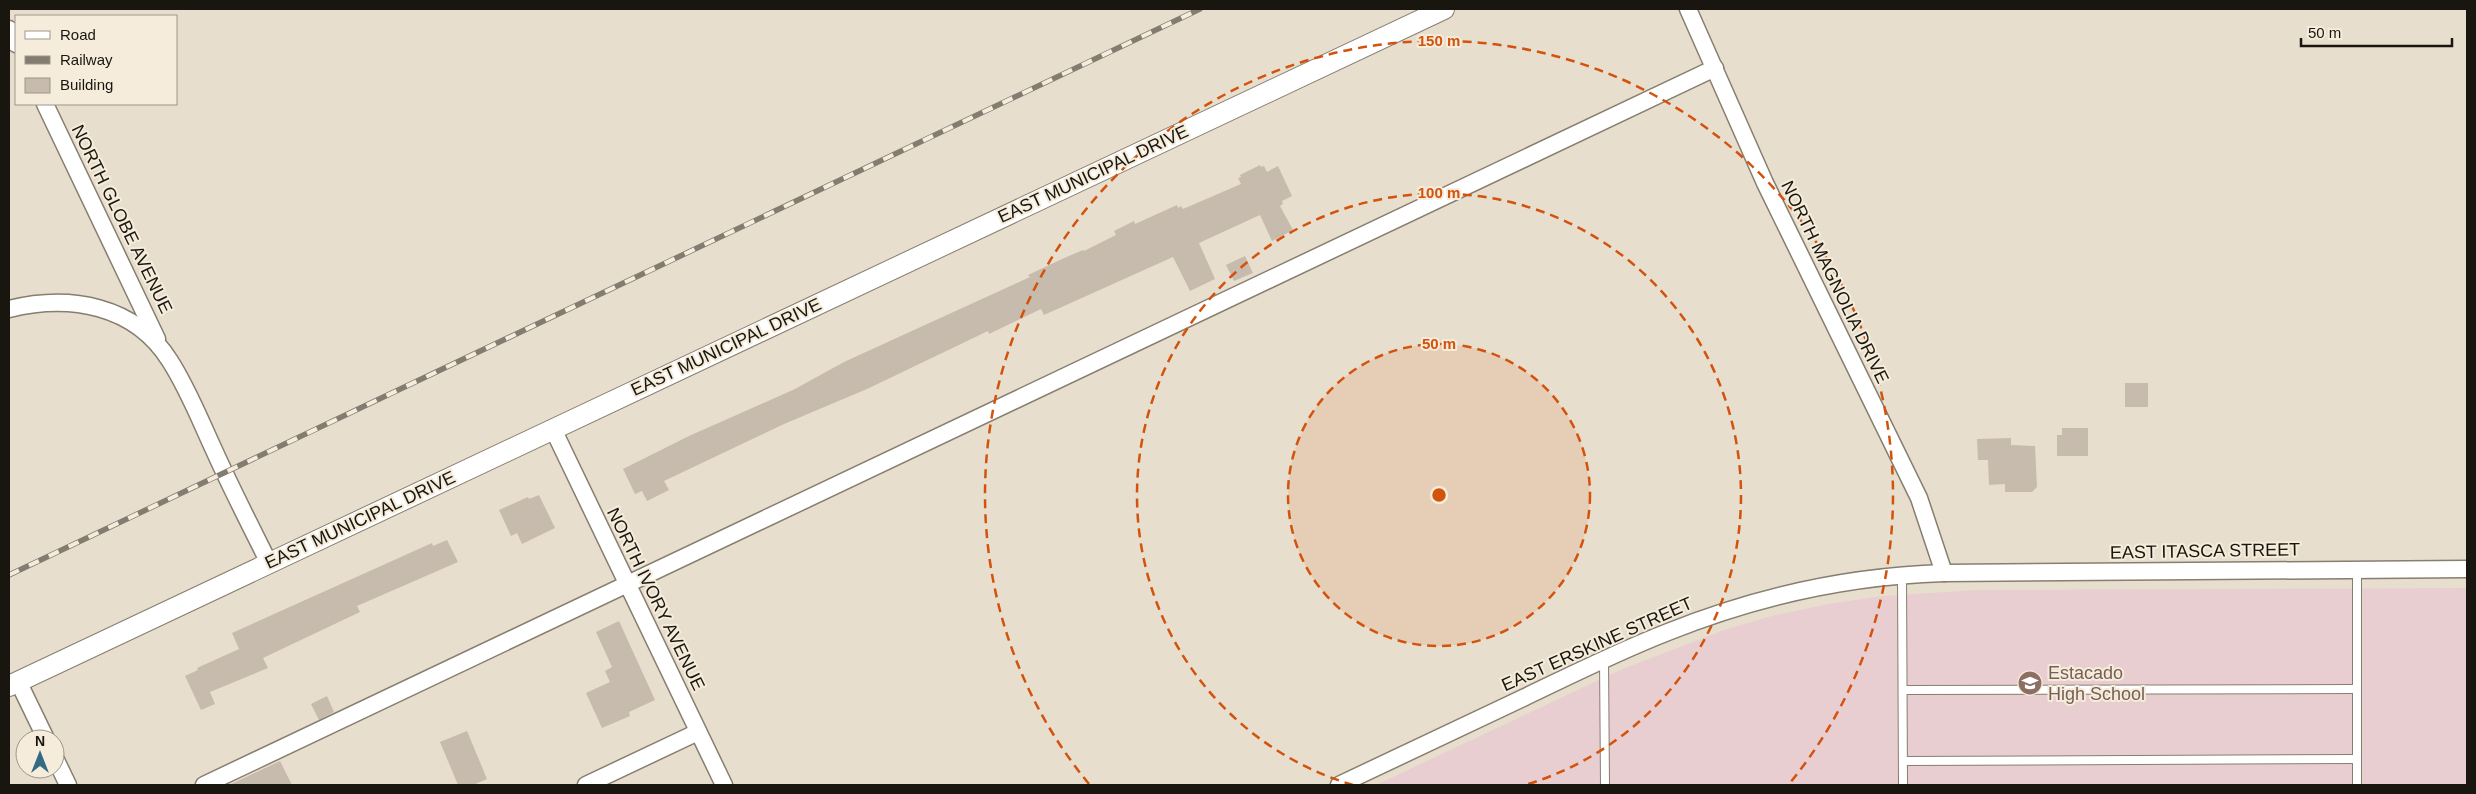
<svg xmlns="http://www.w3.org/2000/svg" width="2476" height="794" viewBox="0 0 2476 794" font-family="Arial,sans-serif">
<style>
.education{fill:#e9ced1}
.building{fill:#c6bbad}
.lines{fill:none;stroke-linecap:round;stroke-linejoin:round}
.service-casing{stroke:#867e6f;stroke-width:10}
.minor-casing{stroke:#867e6f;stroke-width:19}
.tertiary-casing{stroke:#867e6f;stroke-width:22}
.service{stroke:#fff;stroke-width:8}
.minor{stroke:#fff;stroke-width:16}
.tertiary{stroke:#fff;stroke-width:20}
.rail-casing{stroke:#837c71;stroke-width:5.5}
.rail{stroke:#f5ecdb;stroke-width:4;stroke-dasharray:11;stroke-linecap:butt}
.ring{fill:none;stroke:#d3520c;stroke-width:2.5;stroke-dasharray:9 6}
.labels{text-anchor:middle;stroke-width:4;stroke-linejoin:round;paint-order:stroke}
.street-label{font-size:18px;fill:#191610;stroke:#f5ecdb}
.education-label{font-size:18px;fill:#785e54;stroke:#f5ecdb;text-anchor:start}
.centre{fill:#d3520c;stroke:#f5ecdb;stroke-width:2.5}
.ring-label{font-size:15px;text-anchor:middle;font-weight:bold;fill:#d3520c;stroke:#f5ecdb;stroke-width:4;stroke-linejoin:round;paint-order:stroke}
</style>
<rect width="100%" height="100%" fill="#e8dece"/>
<!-- education -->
<polygon class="education" points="2467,588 2467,785 1376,785 1620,670 1724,630 1775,615 1828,604 1883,596 1977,590"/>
<!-- building -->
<g class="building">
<polygon points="1260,165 1261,167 1264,166 1267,172 1278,166 1292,196 1282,201 1283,204 1280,206 1293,230 1272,241 1260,215 1199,243 1215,279 1190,291 1173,257 1044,315 1041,309 989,334 988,331 867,389 784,424 664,481 669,490 647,501 642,491 635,494 623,469 689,436 795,389 844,362 1030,277 1028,275 1062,259 1083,250 1084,251 1116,235 1114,231 1134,221 1135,224 1177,205 1178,208 1181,206 1183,209 1241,184 1238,178 1241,177 1240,175"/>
<polygon points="1245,256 1253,273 1234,281 1226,265"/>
<rect x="2125" y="383" width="23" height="24"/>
<polygon points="2062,428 2088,428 2088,456 2057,456 2057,435 2062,435"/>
<polygon points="2011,438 2011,445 2035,446 2037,487 2032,492 2005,492 2005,484 1989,485 1988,460 1978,460 1977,439"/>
<polygon points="539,495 555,528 522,544 517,533 511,536 499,510 528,497 529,499"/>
<polygon points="447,540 458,562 357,606 360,612 263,658 268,668 210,692 215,704 201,710 185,676 198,670 197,668 239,649 232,633 432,543 433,546"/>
<polygon points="619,621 655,700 629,712 630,716 602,728 586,693 610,682 605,671 612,667 596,632"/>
<polygon points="327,696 334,712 319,720 311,704"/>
<polygon points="467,731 487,779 473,785 458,785 440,742"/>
<polygon points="280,761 292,785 229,785"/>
</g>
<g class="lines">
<defs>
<g id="service">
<polyline points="2357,570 2357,785"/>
<polyline points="1902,575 1903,785"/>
<polyline points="1604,659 1605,785"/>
<polyline points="1903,690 2357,689"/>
<polyline points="1903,761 2357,759"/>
</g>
<g id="minor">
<polyline points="1688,9 1765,183 1919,498 1944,573"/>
<polyline points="9,29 16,44"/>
<polyline points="45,104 157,339"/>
<path d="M 9,309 C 70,294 135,305 170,361 C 188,389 200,420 214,450 C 231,488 250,525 269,563"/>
<polyline points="553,429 724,785"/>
<polyline points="18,681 46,739"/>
<polyline points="55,758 68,785"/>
<polyline points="204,785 1715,68"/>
<polyline points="586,785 698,732"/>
<path d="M 1339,785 C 1401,756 1462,727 1523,698 C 1571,675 1619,651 1668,632 C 1755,597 1850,576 1944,573 L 2467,569"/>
</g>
<polyline id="tertiary" points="9,686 1444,9"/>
</defs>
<!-- service casing -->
<use href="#service" class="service-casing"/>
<!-- minor casing -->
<use href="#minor" class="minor-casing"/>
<!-- tertiary casing -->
<use href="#tertiary" class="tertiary-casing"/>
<!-- service -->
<use href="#service" class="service"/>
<!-- minor -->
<use href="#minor" class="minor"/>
<!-- tertiary -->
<use href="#tertiary" class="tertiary"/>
<defs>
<polyline id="rail" points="9,575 1200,9"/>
</defs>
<!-- rail casing -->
<use href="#rail" class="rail-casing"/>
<!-- rail -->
<use href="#rail" class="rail"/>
</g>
<!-- distance rings -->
<circle cx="1439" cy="495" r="151" fill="#d3520c" fill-opacity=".12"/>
<g class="ring">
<circle cx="1439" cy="495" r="151"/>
<path d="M1353 785A302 302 0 1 1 1525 785"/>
<path d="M1089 784A454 454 0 1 1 1789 784"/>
</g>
<!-- icons -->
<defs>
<symbol id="school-disc" viewBox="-11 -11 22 22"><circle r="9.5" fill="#8d6e63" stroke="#f5ecdb"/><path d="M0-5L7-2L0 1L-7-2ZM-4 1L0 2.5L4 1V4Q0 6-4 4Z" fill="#fff"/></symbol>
</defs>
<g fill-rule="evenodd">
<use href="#school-disc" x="2016" y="669" width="28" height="28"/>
</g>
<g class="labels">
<!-- street labels -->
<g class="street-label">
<text transform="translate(1093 174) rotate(-25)" y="6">EAST MUNICIPAL DRIVE</text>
<text transform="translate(122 219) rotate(64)" y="6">NORTH GLOBE AVENUE</text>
<text transform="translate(1835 282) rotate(64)" y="6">NORTH MAGNOLIA DRIVE</text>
<text transform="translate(726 347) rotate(-25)" y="6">EAST MUNICIPAL DRIVE</text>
<text transform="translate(360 520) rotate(-25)" y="6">EAST MUNICIPAL DRIVE</text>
<text transform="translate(2205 551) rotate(-1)" y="6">EAST ITASCA STREET</text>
<text transform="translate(656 599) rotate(64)" y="6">NORTH IVORY AVENUE</text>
<text transform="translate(1597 644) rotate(-24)" y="6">EAST ERSKINE STREET</text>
</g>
<!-- education labels -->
<g class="education-label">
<text x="2048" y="679">Estacado<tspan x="2048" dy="21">High School</tspan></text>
</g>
</g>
<circle cx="1439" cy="495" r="8" class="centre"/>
<g class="ring-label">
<text x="1439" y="46">150 m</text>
<text x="1439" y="198">100 m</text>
<text x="1439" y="349">50 m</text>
</g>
<!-- border -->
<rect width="2476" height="794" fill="none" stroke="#191610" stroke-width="20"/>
<!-- legend -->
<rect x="15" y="15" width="162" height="90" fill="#f5ecdb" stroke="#9d968a"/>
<rect x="25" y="31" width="25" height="8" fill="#ffffff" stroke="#9d968a"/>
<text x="60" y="40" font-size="15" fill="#191610">Road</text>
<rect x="25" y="56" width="25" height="8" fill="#837c71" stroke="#9d968a"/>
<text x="60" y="65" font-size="15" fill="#191610">Railway</text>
<rect x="25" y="78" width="25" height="15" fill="#c6bbad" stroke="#9d968a"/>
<text x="60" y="90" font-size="15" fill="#191610">Building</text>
<!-- north arrow -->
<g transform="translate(40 754)"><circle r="24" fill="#f5ecdb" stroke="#9d968a"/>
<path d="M0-4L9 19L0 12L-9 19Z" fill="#346a85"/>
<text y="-8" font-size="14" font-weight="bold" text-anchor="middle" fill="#191610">N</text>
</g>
<!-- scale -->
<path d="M2301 38v8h151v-8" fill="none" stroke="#191610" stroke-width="2.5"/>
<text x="2308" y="38" font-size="15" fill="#191610" stroke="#f5ecdb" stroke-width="4" paint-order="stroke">50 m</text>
</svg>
